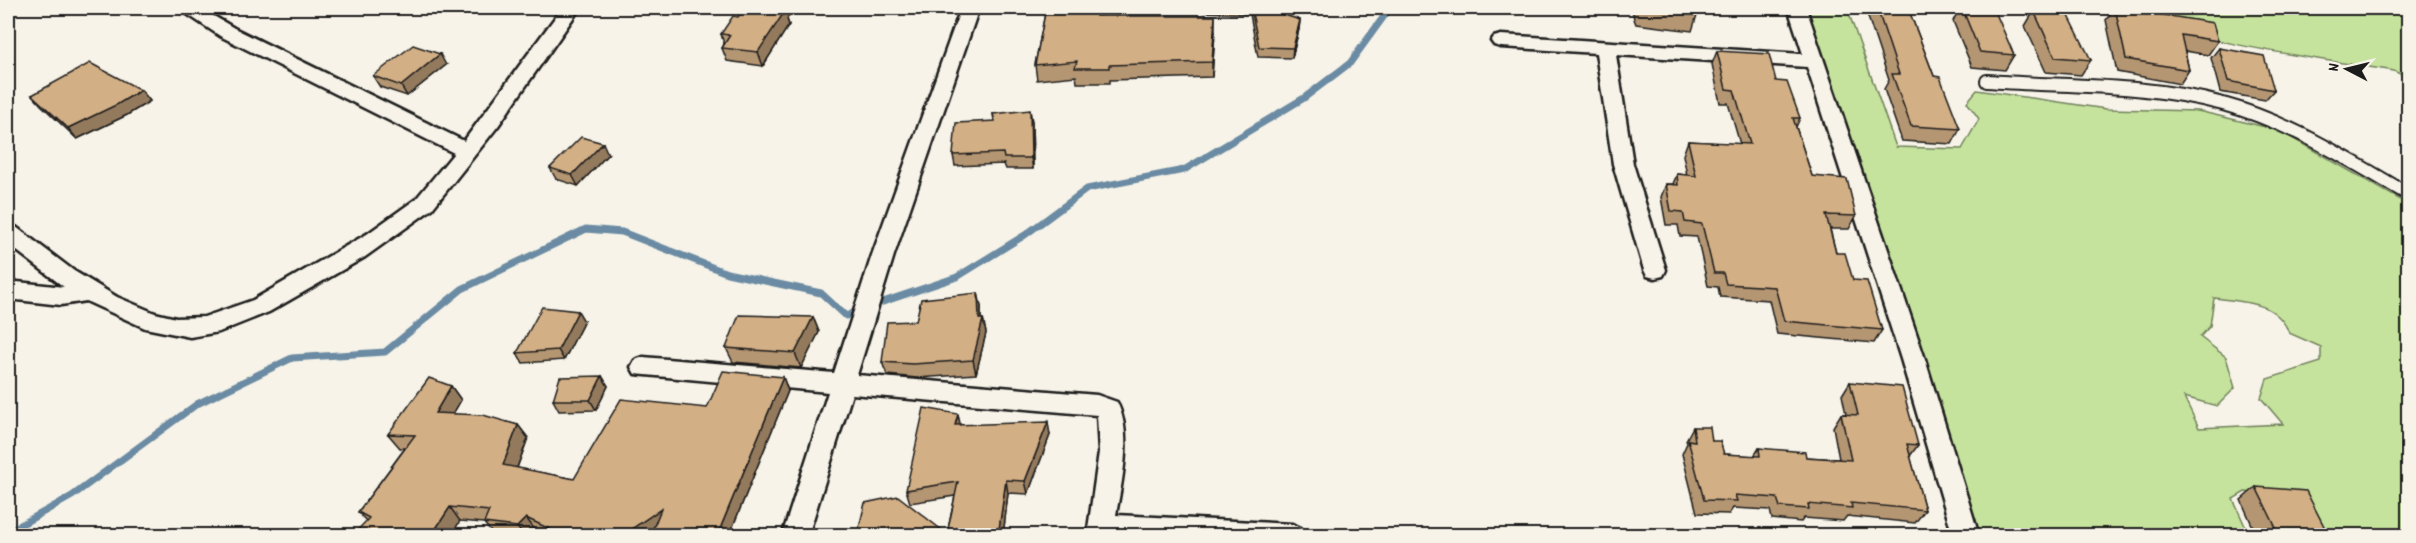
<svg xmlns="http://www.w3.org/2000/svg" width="2416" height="543" viewBox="0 0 2416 543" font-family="Dekko,sans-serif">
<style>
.green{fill:#c5e39c;stroke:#70805c;stroke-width:1.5;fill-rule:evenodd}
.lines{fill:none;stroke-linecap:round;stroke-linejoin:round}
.stream{stroke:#6a8ba3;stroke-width:7}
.lane-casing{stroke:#1c1c1c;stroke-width:16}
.street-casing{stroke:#1c1c1c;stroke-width:5}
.lane{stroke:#f7f3e8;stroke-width:12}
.street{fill:#f7f3e8;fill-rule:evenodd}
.wall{fill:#b59672;stroke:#1c1c1c;stroke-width:1.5}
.shaded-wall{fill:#947a5d;stroke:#1c1c1c;stroke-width:1.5}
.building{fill:#d3af85;stroke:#1c1c1c;stroke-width:1.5}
</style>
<rect width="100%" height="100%" fill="#f7f3e8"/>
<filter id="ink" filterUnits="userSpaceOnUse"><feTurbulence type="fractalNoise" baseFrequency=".0167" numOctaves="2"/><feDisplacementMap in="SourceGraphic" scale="12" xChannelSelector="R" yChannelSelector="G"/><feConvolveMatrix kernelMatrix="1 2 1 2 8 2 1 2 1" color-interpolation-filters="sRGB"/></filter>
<g filter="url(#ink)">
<!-- green -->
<g class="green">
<path d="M 1805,8 L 1847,8 L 1896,147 L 1962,149 L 1979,119 L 1967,102 L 1977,90 L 2106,109 L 2198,111 L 2278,130 L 2408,204 L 2408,535 L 2317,535 L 2281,496 L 2245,492 L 2233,499 L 2249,535 L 1973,535 L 1856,154 ZM 2214,298 C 2244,302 2277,301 2289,333 L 2321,347 L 2321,362 L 2267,379 L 2261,398 L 2283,424 L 2199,428 L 2184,397 L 2217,406 L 2235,388 L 2226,357 L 2200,337 L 2210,326 Z"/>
<path d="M 2112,8 L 2408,8 L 2408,78 L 2394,71 C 2300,56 2201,44 2112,8 Z"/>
</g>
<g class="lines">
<!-- stream -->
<g class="stream">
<polyline points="871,306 957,277 1025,235 1087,189 1184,170 1304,98 1350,63 1390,8"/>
<polyline points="8,532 72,496 197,404 292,358 385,352 462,289 586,229 622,232 727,273 821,293 846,316 861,310"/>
</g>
<defs>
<path id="lane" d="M 1987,81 C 2066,87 2147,83 2223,104 C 2290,122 2349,160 2408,194"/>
<g id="street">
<polygon points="178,8 200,8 234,28 464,141 562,8 580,8 498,126 432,209 365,257 269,312 219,332 190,337 145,328 86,301 61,305 8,299 8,281 64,287 8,244 8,225 16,227 74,271 117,297 155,313 176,318 204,317 253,300 367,234 416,199 454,153 220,36"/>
<path d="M 961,8 L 979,8 L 894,255 L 857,375 L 1097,395 L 1117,402 C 1133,435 1122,480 1116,515 L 1292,524 L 1301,528 L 1305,536 L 1087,536 L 1099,452 L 1097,415 L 852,394 L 808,536 L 782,536 L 828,392 L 635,374 L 631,367 L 635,360 L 643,357 L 834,373 L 872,255 Z"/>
<polygon points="1788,8 1806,8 1925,359 1979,536 1953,536 1901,359 1807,67 1616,55 1633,164 1666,270 1663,276 1655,278 1647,276 1644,270 1613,164 1596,53 1501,47 1494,45 1491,41 1494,37 1501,35 1803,54"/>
</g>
</defs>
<!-- lane casing -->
<use href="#lane" class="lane-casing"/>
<!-- street casing -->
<use href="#street" class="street-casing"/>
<!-- lane -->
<use href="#lane" class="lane"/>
<!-- street -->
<use href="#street" class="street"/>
</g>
<!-- wall -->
<g class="wall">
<polygon points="744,8 793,8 787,19 789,25 763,66 727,61 722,48 724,44 721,34 738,17"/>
<polygon points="1046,8 1100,8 1099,16 1215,31 1212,77 1110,80 1110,83 1077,83 1076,76 1037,80 1035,65"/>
<polygon points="1204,8 1283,8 1282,14 1300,20 1299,29 1292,58 1258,57 1250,14 1204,12"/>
<polygon points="1632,8 1696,8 1697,15 1692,31 1636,24 1634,19"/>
<polygon points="1872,8 1908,8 1934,76 1960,129 1952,144 1902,141 1884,89 1889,80 1868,17"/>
<polygon points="1960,8 1979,8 2014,55 2005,70 1972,67 1953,21"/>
<polygon points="2114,8 2121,8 2218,41 2208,55 2185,51 2189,70 2180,84 2117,72 2106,20"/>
<polygon points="2034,11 2091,60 2081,75 2046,72 2025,26"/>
<polygon points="2219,48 2274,90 2265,100 2220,92 2211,58"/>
<polygon points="1717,51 1776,81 1800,118 1796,127 1812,176 1856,216 1849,229 1830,229 1836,253 1882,330 1874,343 1777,334 1769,300 1720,297 1718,287 1708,286 1697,237 1680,236 1678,225 1666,225 1661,197 1666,184 1673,184 1677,174 1687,175 1683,155 1688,141 1740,144 1728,103 1720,103 1712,64"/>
<polygon points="446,65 407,96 380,87 373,76"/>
<polygon points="141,90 150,101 127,115 77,139 41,105 32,95"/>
<polygon points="993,114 1032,121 1033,169 1006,169 1004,164 955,166 953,155 994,121"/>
<polygon points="608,154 578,186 556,179 550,168"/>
<polygon points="978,293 981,307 981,319 983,319 986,333 976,374 917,378 887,375 882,362 916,321"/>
<polygon points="813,317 819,332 801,368 733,362 726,348"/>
<polygon points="584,321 564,360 523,363 517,353"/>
<polygon points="602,376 608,386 596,410 559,411 553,400"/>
<polygon points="783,377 788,391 729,536 650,536 651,534 649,536 545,536 536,531 532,536 494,536 484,523 460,521 366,521 358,512 405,448 400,448 388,434 451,386 461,400 453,414 518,425 528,438 517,468 574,479 707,408"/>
<polygon points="1850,382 1918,445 1910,456 1925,510 1915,523 1847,516 1843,521 1804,518 1801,522 1772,519 1770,510 1733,508 1729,514 1697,513 1682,454 1687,443 1686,440 1693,427 1712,441 1724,454 1754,456 1759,448 1806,457 1839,459 1833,427 1841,414 1846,414 1842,395"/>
<polygon points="960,425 1050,435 1028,494 1008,493 1003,536 857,536 947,534 955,496 910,503 906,490"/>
<polygon points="2256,487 2329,536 2257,536 2241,500"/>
</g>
<!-- shaded-wall -->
<g class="shaded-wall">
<polygon points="781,8 793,8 787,19 789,25 763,66 758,52"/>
<polygon points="1097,8 1100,8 1098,31 1096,16"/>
<polygon points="1215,16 1215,31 1212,77 1212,62"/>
<polygon points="1300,20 1299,29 1292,58 1293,48"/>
<polygon points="440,54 446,65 407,96 401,86"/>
<polygon points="141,90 150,101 127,115 77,139 68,128"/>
<polygon points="1030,110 1032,121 1033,169 1031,158"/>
<polygon points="603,143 608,154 578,186 572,175"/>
<polygon points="978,293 981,307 981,326 983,319 986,333 976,374 973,360"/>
<polygon points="578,311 584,321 564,360 558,350"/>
<polygon points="813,317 819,332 801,368 795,353"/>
<polygon points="602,376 608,386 596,410 590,400"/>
<polygon points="783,377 788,391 729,536 717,536"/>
<polygon points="451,386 461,400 445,427 435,413"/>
<polygon points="958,414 961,428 955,425"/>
<polygon points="1048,422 1050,435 1028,494 1025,481"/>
<polygon points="518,425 528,438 513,478 503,465"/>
<polygon points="1006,480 1008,493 1003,536 998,536"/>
<polygon points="450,507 460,521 451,536 431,536"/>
<polygon points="661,509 669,522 649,536 621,536"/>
<polygon points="526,518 536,531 532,536 524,536 517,527"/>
</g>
<!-- building -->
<g class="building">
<polygon points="744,8 781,8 780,11 785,11 758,52 722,48 730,35 721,34 733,16 738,17"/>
<polygon points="1046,8 1097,8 1096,16 1215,16 1212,62 1109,65 1109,68 1075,68 1077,61 1035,65"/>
<polygon points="1251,8 1282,8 1281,14 1300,20 1293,48 1259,47"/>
<polygon points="1640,8 1696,8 1697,15 1641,8"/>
<polygon points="1877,8 1908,8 1934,76 1940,77 1960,129 1911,126 1892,74 1899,74"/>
<polygon points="1962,8 1994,9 2014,55 1980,52"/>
<polygon points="2115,8 2121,8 2213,23 2218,41 2181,35 2189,70 2126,59"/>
<polygon points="2034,11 2068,14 2091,60 2055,57"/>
<polygon points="413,45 440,54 401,86 373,76"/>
<polygon points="2219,48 2264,56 2274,90 2228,81"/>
<polygon points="1717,51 1769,54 1776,81 1787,82 1800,118 1793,118 1812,176 1847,179 1856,216 1826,215 1836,253 1845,253 1853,280 1867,281 1882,330 1784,321 1775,287 1726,284 1723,273 1714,273 1702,224 1685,222 1683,212 1671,211 1666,184 1678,185 1677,174 1696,176 1688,141 1750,144 1734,90 1726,89"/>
<polygon points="90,63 141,90 118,104 68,128 32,95"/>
<polygon points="1030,110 1031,158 1004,158 1003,153 953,155 956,123 995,121 993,114"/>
<polygon points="581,137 603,143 572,175 550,168"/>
<polygon points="978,293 979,319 983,319 973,360 913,364 882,362 887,322 916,321 921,299"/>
<polygon points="542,307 578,311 558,350 517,353"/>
<polygon points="739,315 813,317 795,353 726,348"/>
<polygon points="723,371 783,377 717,536 650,536 661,509 621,536 552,536 554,531 526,518 517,527 484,523 489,511 450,507 431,536 352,536 369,518 358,512 415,435 388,434 429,378 451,386 435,413 483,415 518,425 503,465 574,479 621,399 707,408"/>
<polygon points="602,376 590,400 553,400 560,377"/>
<polygon points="1850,382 1902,387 1918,445 1907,444 1925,510 1851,503 1852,508 1808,504 1809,509 1780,507 1777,498 1735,495 1737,501 1704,500 1688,440 1695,441 1693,427 1710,427 1712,441 1720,441 1724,454 1760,456 1759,448 1805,452 1806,457 1851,460 1841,414 1858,415"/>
<polygon points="924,408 958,414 955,425 1048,422 1025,481 1006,480 998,536 857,536 865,503 898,496 947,534 958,482 906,490"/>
<polygon points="2256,487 2306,491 2329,536 2280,536"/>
</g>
</g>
<!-- margin -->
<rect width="2416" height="543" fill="none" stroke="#f7f3e8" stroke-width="30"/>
<rect x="15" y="15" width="2386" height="513" fill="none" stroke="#1c1c1c" stroke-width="2" filter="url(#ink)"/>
<!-- north arrow -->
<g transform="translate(2347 69) rotate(277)" stroke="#f7f3e8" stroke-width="4.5" paint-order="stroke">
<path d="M0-4.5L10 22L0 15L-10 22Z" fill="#1c1c1c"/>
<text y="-9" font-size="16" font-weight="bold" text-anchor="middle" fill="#1c1c1c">N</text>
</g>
</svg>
